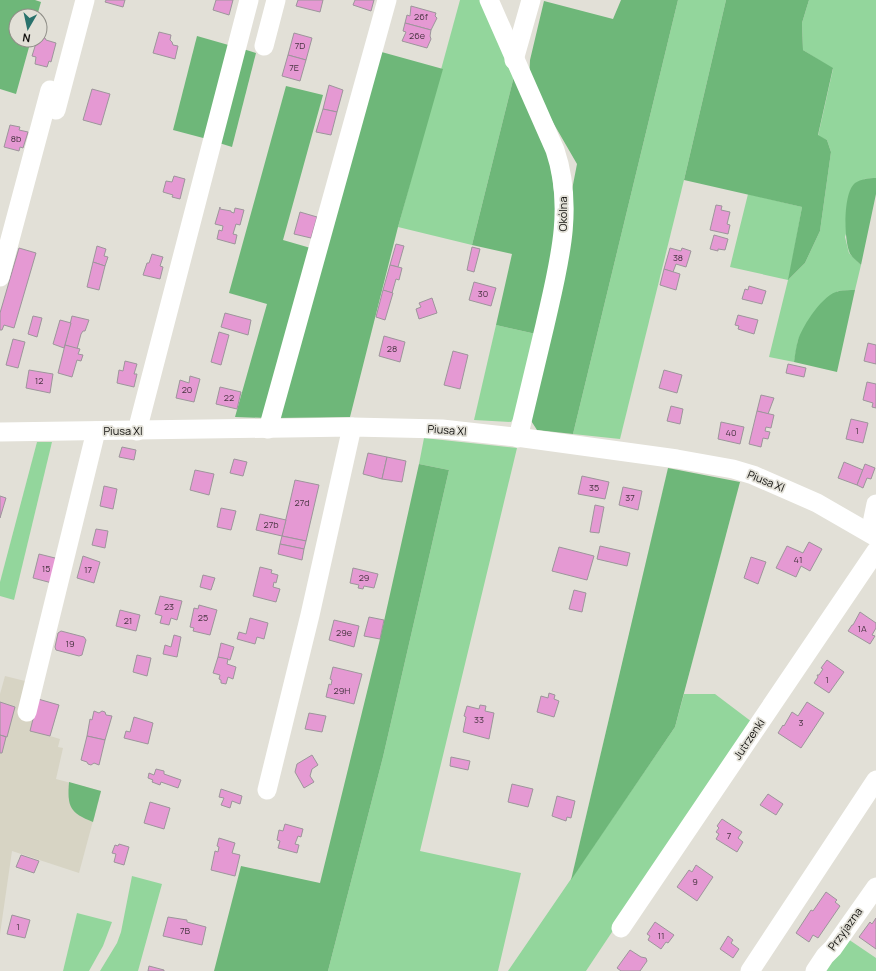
<svg xmlns="http://www.w3.org/2000/svg" width="876" height="971" viewBox="0 0 876 971" font-family="Manrope,sans-serif">
<style>
.built{fill:#d7d4c4}
.green{fill:#93d69c}
.forest{fill:#6eb779}
.building{fill:#e599d3;stroke:#9d959b}
.lines{fill:none;stroke-linecap:round;stroke-linejoin:round}
.minor{stroke:#fff;stroke-width:19}
.labels{text-anchor:middle;stroke-width:3.5;stroke-linejoin:round;paint-order:stroke}
.number-label{font-size:9px;fill:#483441}
.street-label{font-size:11px;fill:#131210;stroke:#e2e0d7}
</style>
<rect width="100%" height="100%" fill="#e2e0d7"/>
<!-- built -->
<polygon class="built" points="5,676 41,685 38,699 59,705 50,736 60,739 58,747 63,748 56,779 101,791 79,873 12,851 0,934 0,694"/>
<!-- green -->
<g class="green">
<polygon points="460,0 482,0 515,72 472,245 398,227"/>
<polygon points="678,0 726,0 684,180 620,439 573,434"/>
<polygon points="809,0 876,0 876,178 864,179 845,237 849,253 861,265 855,290 838,291 816,310 807,323 798,340 794,362 769,357 788,280 730,267 748,194 802,207 789,279 805,263 820,231 831,152 827,140 818,136 833,69 803,50 802,23"/>
<polygon points="496,325 536,334 514,418 511,422 474,420"/>
<polygon points="424,438 517,448 420,851 521,873 498,971 328,971 383,757 449,470 419,464"/>
<polygon points="37,442 52,442 14,600 0,596 0,582"/>
<polygon points="684,694 715,694 752,722 586,971 508,971 675,727"/>
<polygon points="132,876 162,884 138,971 100,971 117,943 121,932"/>
<polygon points="77,913 112,922 103,946 89,971 63,971"/>
<polygon points="845,937 876,958 876,971 821,971"/>
</g>
<!-- forest -->
<g class="forest">
<polygon points="0,0 35,0 41,2 37,16 16,16 16,40 31,40 16,94 0,89"/>
<polygon points="621,0 678,0 573,434 537,430 528,416 577,164 529,81 530,60 544,1 613,19"/>
<polygon points="726,0 809,0 802,23 803,50 833,68 818,135 827,140 831,152 820,231 805,263 788,280 802,207 684,180"/>
<polygon points="197,36 232,46 207,139 173,130"/>
<polygon points="240,48 256,53 232,147 216,142"/>
<polygon points="378,51 443,69 398,227 350,417 275,418"/>
<polygon points="515,72 549,150 559,233 536,334 496,325 512,254 472,245"/>
<polygon points="286,86 323,95 283,240 314,249 267,418 235,417 267,304 229,293"/>
<path d="M 876,178 L 876,194 L 861,265 C 857,261 850,256 849,251 C 844,237 843,193 855,183 C 861,179 869,178 876,178 Z"/>
<path d="M 855,290 L 837,372 L 794,362 C 795,355 796,347 798,340 C 803,325 823,294 839,291 C 844,290 850,290 855,290 Z"/>
<polygon points="419,464 449,470 383,757 328,971 214,971 241,866 320,883 380,639"/>
<polygon points="668,468 740,482 675,727 571,880"/>
<path d="M 69,782 L 101,791 L 93,822 C 70,813 67,807 69,782 Z"/>
</g>
<!-- building -->
<g class="building">
<polygon points="106,0 125,0 123,7 105,2"/>
<polygon points="216,0 233,0 229,15 213,10"/>
<polygon points="298,0 323,0 320,12 296,6"/>
<polygon points="355,0 374,0 371,11 353,5"/>
<polygon points="411,6 436,13 435,16 437,18 431,30 405,23 407,15 410,16"/>
<polygon points="405,23 431,30 430,36 431,39 427,48 402,41 406,32 403,31"/>
<polygon points="159,32 171,35 170,40 172,42 173,45 178,46 175,59 153,53"/>
<polygon points="294,33 312,38 306,60 288,55"/>
<polygon points="42,37 45,38 46,40 56,43 51,62 49,61 47,67 35,64 36,57 32,56 37,40 40,40 40,38"/>
<polygon points="288,55 306,60 300,81 282,76"/>
<polygon points="329,85 343,90 337,112 323,109"/>
<polygon points="92,89 110,94 101,125 83,120"/>
<polygon points="323,109 337,112 331,135 316,132"/>
<polygon points="10,125 20,127 19,130 28,132 23,148 20,147 19,151 4,147"/>
<polygon points="174,176 185,179 180,199 172,197 173,195 163,192 166,181 172,182"/>
<polygon points="716,205 722,206 721,210 730,212 727,224 730,225 728,234 710,230"/>
<polygon points="220,207 220,209 231,211 231,212 234,213 235,208 244,210 240,225 236,224 233,234 237,235 235,244 217,239 219,230 222,231 223,226 215,224"/>
<polygon points="300,212 317,217 311,238 294,234"/>
<polygon points="714,235 728,239 725,250 718,249 718,251 710,249"/>
<polygon points="396,244 404,246 398,267 390,265"/>
<polygon points="97,246 106,249 104,256 108,257 105,266 93,262"/>
<polygon points="472,247 480,249 474,272 467,270"/>
<polygon points="19,248 36,253 14,328 4,325 2,330 0,330 0,313"/>
<polygon points="670,248 681,251 682,248 691,251 686,267 676,264 673,272 664,269"/>
<polygon points="152,254 163,257 160,266 163,267 160,279 143,275 147,263 149,263"/>
<polygon points="93,262 105,266 99,290 87,287"/>
<polygon points="390,265 402,268 399,280 396,279 392,293 383,290"/>
<polygon points="664,269 680,274 676,290 660,285"/>
<polygon points="474,282 496,288 491,306 469,300"/>
<polygon points="749,286 766,291 762,304 742,299 745,289 748,290"/>
<polygon points="383,290 393,293 385,320 376,317"/>
<polygon points="432,298 437,313 419,319 416,309 421,307 419,303"/>
<polygon points="225,313 251,320 248,335 221,327"/>
<polygon points="738,315 758,320 754,334 738,329 739,326 735,325"/>
<polygon points="33,316 42,318 37,337 28,334"/>
<polygon points="72,316 89,320 85,331 83,331 81,334 77,349 65,345"/>
<polygon points="60,320 71,323 64,348 53,344"/>
<polygon points="219,332 229,335 221,365 211,362"/>
<polygon points="384,336 405,342 400,362 379,356"/>
<polygon points="13,339 25,342 18,368 6,365"/>
<polygon points="868,343 876,345 876,364 864,361"/>
<polygon points="65,345 80,349 78,354 83,355 81,361 77,360 72,377 58,373"/>
<polygon points="453,351 468,355 460,389 444,385"/>
<polygon points="125,361 137,364 134,374 137,374 134,387 117,383 119,370 123,371"/>
<polygon points="788,364 806,368 804,377 786,373"/>
<polygon points="29,370 53,374 50,393 26,388"/>
<polygon points="664,370 682,375 677,393 659,388"/>
<polygon points="190,376 200,379 194,402 176,398 180,380 189,383"/>
<polygon points="867,382 876,384 876,408 872,407 873,403 863,400"/>
<polygon points="220,387 241,392 237,409 216,404"/>
<polygon points="761,395 774,398 768,414 757,411"/>
<polygon points="671,406 683,409 680,424 667,421"/>
<polygon points="757,411 774,415 771,428 766,427 765,431 770,432 768,439 763,438 761,447 749,444"/>
<polygon points="851,419 868,423 863,443 846,439"/>
<polygon points="721,422 744,427 740,444 718,439"/>
<polygon points="122,447 136,450 134,460 119,457"/>
<polygon points="368,453 387,457 382,479 363,474"/>
<polygon points="387,457 406,461 402,482 382,479"/>
<polygon points="234,459 247,462 243,476 230,473"/>
<polygon points="844,462 863,470 857,485 838,478"/>
<polygon points="865,464 875,468 871,479 867,478 863,488 857,485"/>
<polygon points="195,470 214,474 209,495 190,490"/>
<polygon points="582,476 609,482 605,499 578,494"/>
<polygon points="295,480 319,485 306,541 282,536"/>
<polygon points="104,486 117,489 113,509 100,506"/>
<polygon points="623,487 642,491 638,510 619,505"/>
<polygon points="0,496 6,498 0,518"/>
<polygon points="595,505 604,507 599,533 590,532"/>
<polygon points="221,508 236,511 231,530 217,527"/>
<polygon points="260,514 286,520 282,536 256,530"/>
<polygon points="96,529 108,531 105,548 92,545"/>
<polygon points="282,536 306,541 304,549 280,544"/>
<polygon points="809,542 822,549 810,571 801,566 796,577 776,568 787,546 803,553"/>
<polygon points="280,544 304,549 302,560 278,554"/>
<polygon points="600,546 630,553 627,566 597,559"/>
<polygon points="559,547 594,556 587,580 552,571"/>
<polygon points="39,554 59,559 52,583 33,578"/>
<polygon points="83,556 100,562 94,583 77,578"/>
<polygon points="751,557 766,562 758,584 744,578"/>
<polygon points="260,567 272,570 271,573 278,575 276,583 274,582 273,587 280,589 276,602 253,596"/>
<polygon points="353,568 378,574 374,588 364,586 363,589 358,588 359,585 350,583"/>
<polygon points="203,575 215,578 211,590 200,587"/>
<polygon points="574,590 586,593 582,612 569,609"/>
<polygon points="160,596 182,601 177,620 171,618 169,625 160,623 162,616 155,614"/>
<polygon points="199,605 217,610 210,635 193,631 194,628 190,627 194,608 198,609"/>
<polygon points="120,610 140,615 136,631 116,626"/>
<polygon points="860,612 876,623 876,628 872,635 875,636 870,644 848,631 852,625 853,625"/>
<polygon points="369,617 384,620 380,639 364,636"/>
<polygon points="250,618 268,623 264,639 257,637 255,644 237,639 239,632 246,634"/>
<polygon points="334,620 359,626 354,647 329,640"/>
<polygon points="61,631 84,637 86,640 82,655 79,656 56,650 55,647 58,633"/>
<polygon points="174,635 181,637 177,657 163,654 165,645 171,647"/>
<polygon points="221,643 234,647 230,660 218,657"/>
<polygon points="137,655 151,658 147,676 133,672"/>
<polygon points="218,657 228,659 227,664 236,667 233,679 228,677 226,684 221,683 221,680 219,679 220,675 213,673"/>
<polygon points="827,660 844,672 829,693 814,683 818,677 817,675 819,675 823,669 821,668"/>
<polygon points="333,667 362,674 354,704 326,697 329,684 331,685 332,680 330,679"/>
<polygon points="549,693 555,695 554,699 559,701 554,717 537,712 541,696 548,698"/>
<polygon points="38,699 59,705 50,736 30,731"/>
<polygon points="0,702 15,707 7,737 0,735"/>
<polygon points="807,702 824,713 801,748 778,733 783,725 784,726 792,712 798,716"/>
<polygon points="480,705 486,706 485,711 494,713 489,739 463,732 466,717 464,716 467,706 479,709"/>
<polygon points="94,711 99,713 102,711 105,712 106,715 112,716 105,740 87,736 90,719 92,720"/>
<polygon points="309,713 326,716 322,732 305,729"/>
<polygon points="134,717 153,723 148,744 124,738 126,731 130,732"/>
<polygon points="0,735 6,737 2,753 0,753"/>
<polygon points="87,736 105,740 99,765 94,763 91,765 88,764 87,762 81,760"/>
<polygon points="312,755 318,765 312,769 310,776 314,782 304,788 295,772 297,764"/>
<polygon points="451,757 470,761 468,770 450,766"/>
<polygon points="156,769 164,771 164,774 181,780 178,788 161,782 160,785 152,782 153,780 148,778 149,773 154,775"/>
<polygon points="512,784 533,789 528,807 508,802"/>
<polygon points="221,789 242,796 240,804 232,801 230,808 221,805 224,798 219,797"/>
<polygon points="768,794 783,804 776,815 760,805"/>
<polygon points="557,796 575,801 571,818 567,817 566,821 552,816"/>
<polygon points="150,802 170,808 164,829 144,823"/>
<polygon points="722,819 742,832 738,838 743,842 737,852 716,839 719,834 716,832 719,828 717,826"/>
<polygon points="285,824 303,829 301,837 298,836 295,844 299,845 297,853 278,848 280,841 277,840 279,830 283,831"/>
<polygon points="219,838 235,843 232,853 240,855 235,876 211,870 215,851 218,852 219,847 217,846"/>
<polygon points="119,844 129,847 124,865 114,862 116,854 112,853 115,845 118,846"/>
<polygon points="21,855 39,861 34,873 16,867"/>
<polygon points="696,865 713,877 697,901 677,887 689,870 692,872"/>
<polygon points="826,892 837,900 835,902 840,906 818,938 813,935 809,942 796,933 811,910 813,911"/>
<polygon points="12,915 30,920 25,938 7,934"/>
<polygon points="168,917 187,920 187,922 206,927 202,945 163,936"/>
<polygon points="876,918 876,949 859,937 870,922 872,924"/>
<polygon points="655,922 674,935 668,943 666,942 661,949 648,940 650,936 647,934"/>
<polygon points="728,936 733,940 731,943 739,949 733,958 720,949"/>
<polygon points="630,950 641,957 646,958 647,961 640,971 621,971 617,968"/>
<polygon points="149,966 164,970 164,971 148,971"/>
</g>
<g class="lines">
<!-- minor -->
<g class="minor">
<path d="M 489,0 L 555,150 C 575,209 558,267 545,325 C 536,362 527,400 518,438"/>
<polyline points="264,46 276,0"/>
<polyline points="514,60 531,0"/>
<polyline points="56,110 85,0"/>
<polyline points="0,277 50,90"/>
<polyline points="268,429 387,0"/>
<polyline points="137,431 249,0"/>
<polyline points="0,432 352,427 442,429 524,438 677,459 733,469 753,475 817,503 876,537"/>
<polyline points="870,533 876,504"/>
<polyline points="27,712 96,431"/>
<polyline points="267,790 310,615 352,427"/>
<polyline points="621,928 876,551"/>
<polyline points="750,971 876,780"/>
<polyline points="815,971 825,956 833,948 876,887"/>
</g>
</g>
<g class="labels">
<!-- number labels -->
<g class="number-label">
<text x="421" y="20">26f</text>
<text x="417" y="39">26e</text>
<text x="300" y="49">7D</text>
<text x="294" y="71">7E</text>
<text x="16" y="142">8b</text>
<text x="678" y="261">38</text>
<text x="483" y="297">30</text>
<text x="392" y="352">28</text>
<text x="39" y="384">12</text>
<text x="187" y="393">20</text>
<text x="229" y="401">22</text>
<text x="857" y="434">1</text>
<text x="731" y="436">40</text>
<text x="594" y="491">35</text>
<text x="630" y="501">37</text>
<text x="302" y="506">27d</text>
<text x="271" y="528">27b</text>
<text x="798" y="563">41</text>
<text x="46" y="572">15</text>
<text x="88" y="573">17</text>
<text x="364" y="581">29</text>
<text x="169" y="610">23</text>
<text x="203" y="621">25</text>
<text x="128" y="624">21</text>
<text x="862" y="632">1A</text>
<text x="344" y="636">29e</text>
<text x="70" y="647">19</text>
<text x="827" y="683">1</text>
<text x="342" y="694">29H</text>
<text x="479" y="723">33</text>
<text x="801" y="726">3</text>
<text x="729" y="839">7</text>
<text x="695" y="885">9</text>
<text x="18" y="930">1</text>
<text x="185" y="934">7B</text>
<text x="661" y="939">11</text>
</g>
<!-- street labels -->
<g class="street-label">
<text transform="translate(563 214) rotate(-90)" y="4">Okólna</text>
<text transform="translate(447 430) rotate(4)" y="4">Piusa XI</text>
<text x="123" y="435">Piusa XI</text>
<text transform="translate(766 481) rotate(22)" y="4">Piusa XI</text>
<text transform="translate(749 739) rotate(-56)" y="4">Jutrzenki</text>
<text transform="translate(845 929) rotate(-54)" y="4">Przyjazna</text>
</g>
</g>
<!-- north arrow -->
<g transform="translate(28 28) rotate(189)"><circle r="19" fill="#e2e0d7" stroke="#8f8e87"/>
<path d="M0-3L7 15L0 10L-7 15Z" fill="#29726c"/>
<text y="-6" font-size="11" font-weight="bold" text-anchor="middle" fill="#131210">N</text>
</g>
</svg>
